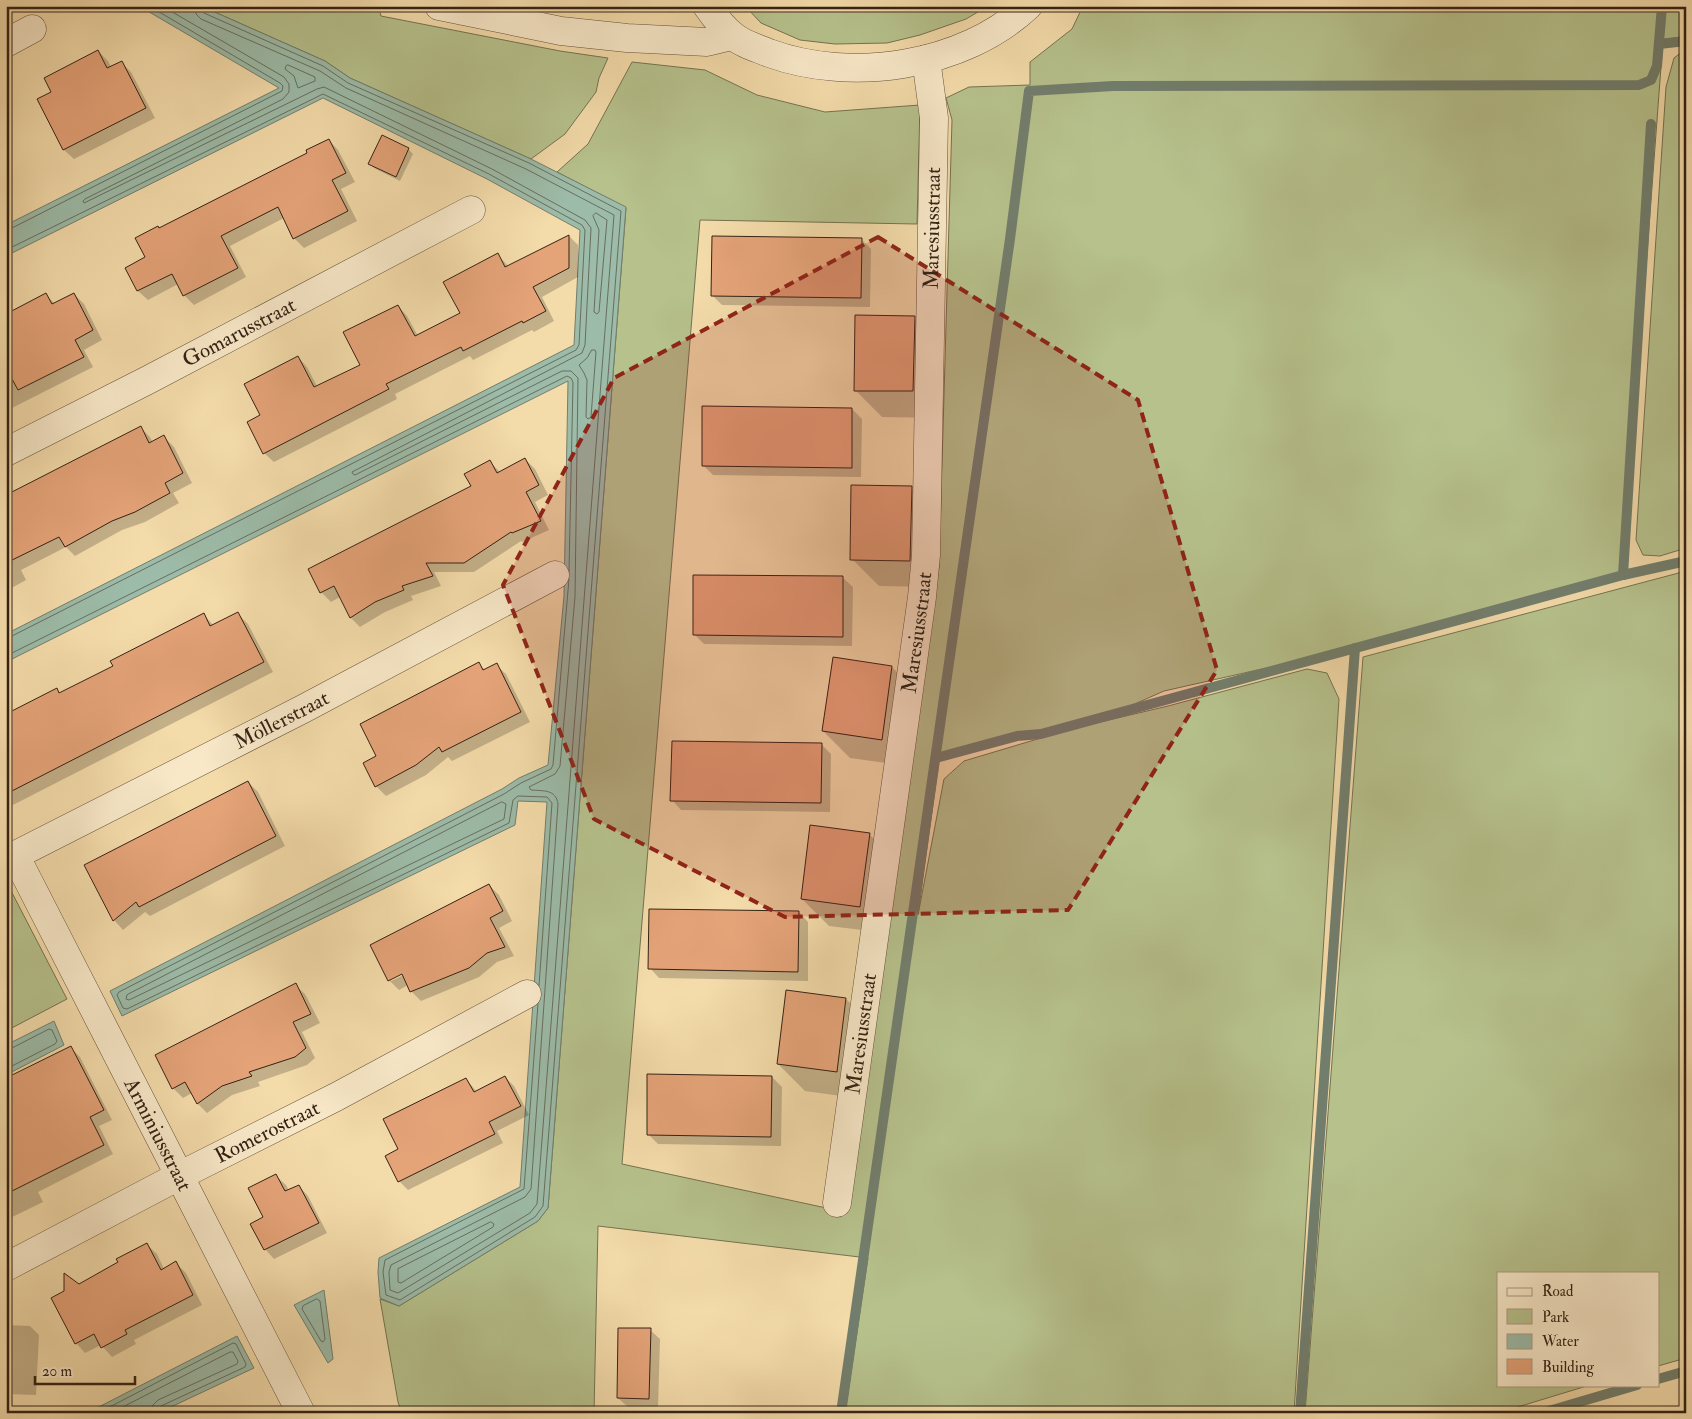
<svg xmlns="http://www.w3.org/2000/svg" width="1692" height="1419" viewBox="0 0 1692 1419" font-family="'IM FELL Double Pica',serif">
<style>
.green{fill:#b6c18c;stroke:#757250}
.water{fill:#9cbba8;stroke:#727e6d}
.shadow{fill:#0003;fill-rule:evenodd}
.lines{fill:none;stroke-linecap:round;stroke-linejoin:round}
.shore{stroke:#686e5e;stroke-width:1}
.stream{stroke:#727e6d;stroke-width:10}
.building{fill:#e5a378;stroke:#342215}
.minor-casing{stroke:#64503a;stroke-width:29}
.minor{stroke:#f8e8c8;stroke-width:28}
.marked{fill:#8f2418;fill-opacity:0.2;stroke:#8f2418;stroke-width:4;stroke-dasharray:10 6;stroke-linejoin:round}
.labels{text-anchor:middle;stroke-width:4;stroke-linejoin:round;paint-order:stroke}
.street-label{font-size:21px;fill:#342215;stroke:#f8e8c8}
</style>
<rect width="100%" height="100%" fill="#f4dbaa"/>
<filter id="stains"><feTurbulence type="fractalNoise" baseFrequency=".004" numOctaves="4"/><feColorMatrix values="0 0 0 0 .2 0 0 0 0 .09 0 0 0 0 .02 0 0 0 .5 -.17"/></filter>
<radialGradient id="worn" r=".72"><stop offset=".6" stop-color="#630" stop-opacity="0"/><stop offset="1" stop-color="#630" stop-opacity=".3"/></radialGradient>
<!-- green -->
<g class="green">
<polygon points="201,6 365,6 379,9 381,16 560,51 608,58 599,78 596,92 565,134 531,159 350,78 325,61"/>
<polygon points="610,6 670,6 673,12"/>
<polygon points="745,6 988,6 966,19 920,35 887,43 835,44 800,40 761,23"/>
<polygon points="1083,6 1686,6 1686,36 1663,40 1623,575 1355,648 1164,691 1103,718 1041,734 1017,736 939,760 918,915 944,779 964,761 1071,729 1168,706 1307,669 1327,673 1339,699 1294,1413 845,1413 868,1258 598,1226 594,1413 402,1413 398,1402 380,1299 399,1306 538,1221 548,1208 626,208 557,172 588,144 632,62 705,70 757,95 825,112 920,105 917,224 700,220 622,1164 845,1212 939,567 952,120 946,98 969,87 1030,85 1030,62 1072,29"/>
<polygon points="1686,49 1686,548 1660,556 1643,555 1636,540 1666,87 1674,58"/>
<polygon points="1686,571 1686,1358 1658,1366 1658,1273 1498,1273 1498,1385 1590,1385 1498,1413 1305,1413 1363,657"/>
<polygon points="6,885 8,885 67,999 6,1031"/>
</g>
<!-- water -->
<g class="water">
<polygon points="139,6 201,6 325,61 350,78 531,159 626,207 548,1208 538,1221 399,1306 380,1298 378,1272 379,1258 520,1187 547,802 518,801 515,825 122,1016 110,991 502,789 519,778 548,765 564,596 568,381 6,662 6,634 574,345 580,230 487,179 323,98 6,256 6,225 279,88"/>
<polygon points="54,1021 64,1045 6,1075 6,1045"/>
<polygon points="324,1290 333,1359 328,1363 294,1305"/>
<polygon points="237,1336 254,1368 158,1413 87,1413"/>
</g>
<!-- shadow -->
<g class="shadow">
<polygon points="98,51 108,61 111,67 121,62 131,72 155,118 74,159 64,150 38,100 53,93"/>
<polygon points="382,137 408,149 413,154 400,181 374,168 369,163"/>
<polygon points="329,140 338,150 355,182 341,189 357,221 304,248 294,238 284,218 230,246 246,277 194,305 184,295 178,284 148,300 138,291 127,268 147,258 160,229 309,153"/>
<polygon points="569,236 578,245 578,277 542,297 554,321 534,332 532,330 473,360 470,356 395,394 397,399 274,462 264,453 261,416 298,357 307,367 317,386 361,365 398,306 407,316 418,336 461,313 498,255 509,267"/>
<polygon points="861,239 871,249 870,307 722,305 712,295"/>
<polygon points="74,294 84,304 102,340 84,350 93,367 6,411 6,315 46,295 55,304"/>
<polygon points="914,318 941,345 940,418 882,417 855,390"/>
<polygon points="852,409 862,419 861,477 713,475 703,465"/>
<polygon points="140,427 150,437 153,443 164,437 174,447 192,483 173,493 179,503 145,522 122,530 75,556 66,547 21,570 26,580 6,591 6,496"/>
<polygon points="525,459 535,469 548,495 535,502 549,530 522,542 521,541 474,572 434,572 441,586 411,596 413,600 385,612 360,627 351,618 340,597 331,602 321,592 472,486 490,462 500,472"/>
<polygon points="911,488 938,515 936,587 879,586 852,559"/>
<polygon points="843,578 853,587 852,646 704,644 694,634"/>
<polygon points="203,614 214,626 238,614 248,624 273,672 7,808 6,807 6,715 56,690 60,693 115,666"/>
<polygon points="479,664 485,670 496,665 506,674 530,722 452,761 448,757 426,775 386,796 376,786"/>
<polygon points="892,667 919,694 908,766 850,758 823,731"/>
<polygon points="821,744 831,754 830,812 681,810 672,800"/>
<polygon points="248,782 258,792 285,846 150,916 145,912 123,930 114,920 86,866"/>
<polygon points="869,834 896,861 887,933 829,926 802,899"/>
<path d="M 489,885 L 499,895 L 512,921 L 499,928 L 514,956 L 497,962 L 479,977 L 421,1001 L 411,991 L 408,985 L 399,990 L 389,980 L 371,945 ZM 407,970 L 408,973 L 391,981 L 391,978 Z"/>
<polygon points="799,912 808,922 808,981 659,978 650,968"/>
<polygon points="295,985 305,994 320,1023 302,1032 315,1058 307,1065 258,1082 260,1086 232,1095 207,1113 198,1104 192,1093 183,1098 173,1088"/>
<polygon points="846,999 873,1026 863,1099 805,1091 778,1064"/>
<polygon points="71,1048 80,1057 112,1120 99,1126 113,1154 38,1192 43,1202 6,1220 6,1132"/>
<polygon points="505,1077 514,1086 529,1115 497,1131 503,1143 408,1190 399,1181 400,1150 466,1079 477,1092"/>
<polygon points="772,1077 782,1087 781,1146 658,1144 648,1134"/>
<polygon points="276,1176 286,1185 289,1191 299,1186 308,1196 327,1233 274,1259 265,1249 265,1218"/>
<polygon points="147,1245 157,1254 164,1269 176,1263 186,1273 202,1305 134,1340 136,1344 112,1357 101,1345 85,1353 76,1343 79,1285"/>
<polygon points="6,1325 30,1326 39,1335 36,1395 6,1394"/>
<polygon points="650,1330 660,1339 658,1408 628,1407 618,1398"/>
</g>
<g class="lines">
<!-- shore -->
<g class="shore">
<path d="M 162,6 L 284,77 L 289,84 L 289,92 L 283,99 L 85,199 L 83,201 L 84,203 L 317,89 L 324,87 L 492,169 L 585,220 L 591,228 L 585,345 L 582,353 L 352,472 L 353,474 L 355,475 L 562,371 L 571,371 L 578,378 L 575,597 L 560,766 L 555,774 L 529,787 L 531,790 C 543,791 556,789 558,804 L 531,1189 L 525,1197 L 391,1265 L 389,1272 L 390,1290 L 398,1293 L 530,1213 L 537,1204 L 614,215 L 526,169 L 346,88 L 320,71 L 201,19 L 196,14 L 195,6"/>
<polyline points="201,6 201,10 204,13 323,66 348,83 529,163 621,211 543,1206 535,1217 400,1300 386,1295 383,1272 385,1260 524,1189 538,1004"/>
<polygon points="288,65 315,77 315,81 298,88 294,76 285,69 286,66"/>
<polygon points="596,213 607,220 599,312 597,314 594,312 599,230 593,216"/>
<polyline points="6,229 10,229 282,91 283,86 280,83 149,6"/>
<polyline points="6,250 323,94 489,174 582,225 585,230 579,345 576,350 10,637 6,638"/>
<polygon points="592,350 595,350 596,352 591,417 588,419 586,417 587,380 584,373 579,365 587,358"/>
<polyline points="6,656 567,376 571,378 573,382 569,572"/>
<polygon points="502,802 506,804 504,819 129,1000 126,999 127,995"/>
<polyline points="539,986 552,803 547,797 518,796 513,800 509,823 127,1009 123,1008 117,995 119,992 504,794 521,783 551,769 553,765 569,579"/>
<polyline points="6,1049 10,1049 49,1029 52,1030 57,1041 55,1044 6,1069"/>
<polygon points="491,1222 494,1224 493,1227 401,1283 398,1282 398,1269"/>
<polygon points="317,1299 320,1301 325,1339 323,1342 321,1341 302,1309 303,1306"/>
<polyline points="98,1413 233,1343 236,1344 246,1364 245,1367 161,1406 158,1409 158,1413"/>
<polyline points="111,1413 230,1352 233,1352 238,1361 237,1364 158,1400 153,1405 151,1413"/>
</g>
<!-- stream -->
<g class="stream">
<polyline points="1659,44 1686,41"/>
<polyline points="1623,575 1651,124"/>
<polyline points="936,758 1017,736 1041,734 1623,575 1686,561"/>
<polyline points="1658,1379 1686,1371"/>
<polyline points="841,1413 1010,239 1029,91 1113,86 1639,85 1651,80 1657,66 1662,6"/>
<polyline points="1300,1413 1355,648"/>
<polyline points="1542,1413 1637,1385"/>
</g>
</g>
<!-- building -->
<g class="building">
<polygon points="98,50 107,68 122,61 146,108 63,150 37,99 51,92 44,78"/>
<polygon points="382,135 409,148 396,177 368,164"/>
<polygon points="329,139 346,173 332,180 348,211 293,239 278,207 221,236 238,268 183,296 172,274 137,291 125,268 145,257 135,238 158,226 159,228 307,153 306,150"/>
<polygon points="569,235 569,268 533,287 546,311 523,323 522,321 463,351 461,347 386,384 389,389 263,454 247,422 260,415 244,384 298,356 314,387 360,365 343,332 398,305 415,336 460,313 443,282 498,253 505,267"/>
<polygon points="712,236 862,238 861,298 711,296"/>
<polygon points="46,293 52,304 74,293 93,330 75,340 84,357 18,390 6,368 6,314"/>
<polygon points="855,315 915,316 913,391 854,391"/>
<polygon points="702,406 852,408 852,468 702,466"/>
<polygon points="141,426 149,443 164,435 183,473 165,483 170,493 135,512 112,521 65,547 59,537 6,563 6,495"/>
<polygon points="525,458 539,485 526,492 541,521 512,533 511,532 464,563 426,563 433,576 402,586 404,590 375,602 350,618 334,586 320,593 308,569 471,486 464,474 490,460 497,473"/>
<polygon points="851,485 912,486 910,561 850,560"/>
<polygon points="693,575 843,576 843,637 693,635"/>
<polygon points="238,612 264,662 6,794 6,714 57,688 59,693 113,666 110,661 204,613 210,626"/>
<polygon points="833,657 892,666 882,740 822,731"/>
<polygon points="479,662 483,670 497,663 521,712 442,752 439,747 416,765 375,787 363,763 376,756 360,724"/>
<polygon points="672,741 822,743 821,803 670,801"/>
<polygon points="248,781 276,836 139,907 136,902 113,921 84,865"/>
<polygon points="810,825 870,833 860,907 801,899"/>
<polygon points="489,884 503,911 490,918 505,947 487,953 469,968 410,992 402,974 388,981 370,945"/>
<polygon points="649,909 799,911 798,972 648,969"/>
<polygon points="296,983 311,1014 293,1022 306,1048 295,1057 249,1072 252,1076 222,1086 197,1104 185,1082 172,1089 155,1055"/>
<polygon points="786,990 846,998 837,1072 777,1064"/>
<polygon points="71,1046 104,1110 90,1117 104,1145 6,1194 6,1078"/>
<polygon points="647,1074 772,1076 771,1137 647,1135"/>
<polygon points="505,1076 521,1106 489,1122 495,1134 398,1182 385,1156 398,1149 383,1119 466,1078 474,1092"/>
<polygon points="276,1174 285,1191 299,1185 319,1223 264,1250 250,1224 263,1217 248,1188"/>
<polygon points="147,1243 161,1270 176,1261 193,1295 125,1330 127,1334 101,1348 94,1334 75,1344 51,1298 64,1291 64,1273 79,1284 118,1262 116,1259"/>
<polygon points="618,1328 651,1328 649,1399 617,1398"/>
</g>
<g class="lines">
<defs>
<g id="minor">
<polyline points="439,6 561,31 627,38 707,42 732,36"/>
<path d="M 707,6 C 714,16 722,27 732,35 C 742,44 757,48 769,53 C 851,83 963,67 1028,6"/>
<polyline points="6,43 32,29"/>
<path id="s1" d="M 6,452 L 148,380 L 471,210"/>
<path id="s2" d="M 15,855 L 301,1413"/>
<path id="s3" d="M 6,860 L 303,709 L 555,575"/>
<path id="s4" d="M 837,1203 L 922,597 L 926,555 L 934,118 L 926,59"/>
<path id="s5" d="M 6,1267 L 179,1176 L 336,1097 L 527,994"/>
</g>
</defs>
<!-- minor casing -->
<use href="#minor" class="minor-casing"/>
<!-- minor -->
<use href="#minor" class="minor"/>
</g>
<!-- marked area -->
<path class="marked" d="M 878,237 L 1138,400 L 1217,670 L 1068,910 L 785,917 L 594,819 L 503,585 L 614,378 Z"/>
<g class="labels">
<!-- street labels -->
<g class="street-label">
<text dy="7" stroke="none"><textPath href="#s4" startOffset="981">Maresiusstraat</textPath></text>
<text dy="7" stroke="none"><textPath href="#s1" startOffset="262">Gomarusstraat</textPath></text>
<text dy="7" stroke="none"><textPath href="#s4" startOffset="576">Maresiusstraat</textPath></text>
<text dy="7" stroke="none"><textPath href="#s3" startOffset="309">Möllerstraat</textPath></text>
<text dy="7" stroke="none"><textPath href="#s4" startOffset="171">Maresiusstraat</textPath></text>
<text dy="7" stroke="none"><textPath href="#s5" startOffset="294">Romerostraat</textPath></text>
<text dy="7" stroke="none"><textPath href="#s2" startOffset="314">Arminiusstraat</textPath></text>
</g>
</g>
<!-- margin -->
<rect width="1692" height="1419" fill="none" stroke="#f4dbaa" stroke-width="25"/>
<rect x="8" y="8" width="1677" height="1404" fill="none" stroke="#342215" stroke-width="2.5"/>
<rect x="12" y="12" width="1667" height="1394" fill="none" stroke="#342215"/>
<!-- legend -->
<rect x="1497" y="1272" width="162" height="115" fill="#f8e8c8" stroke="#aa9980"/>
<rect x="1507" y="1288" width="25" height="8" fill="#f8e8c8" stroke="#aa9980"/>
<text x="1542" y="1296" font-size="15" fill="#342215">Road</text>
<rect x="1507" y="1309" width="25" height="15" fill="#b6c18c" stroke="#aa9980"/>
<text x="1542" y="1322" font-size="15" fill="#342215">Park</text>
<rect x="1507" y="1334" width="25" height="15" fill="#9cbba8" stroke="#aa9980"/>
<text x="1542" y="1346" font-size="15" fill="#342215">Water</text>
<rect x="1507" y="1359" width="25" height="15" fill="#e5a378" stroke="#aa9980"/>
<text x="1542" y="1372" font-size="15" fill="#342215">Building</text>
<!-- scale -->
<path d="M35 1376v8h100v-8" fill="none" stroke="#342215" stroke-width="2.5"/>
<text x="42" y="1376" font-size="15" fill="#342215" stroke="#f8e8c8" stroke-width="4" paint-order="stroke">20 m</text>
<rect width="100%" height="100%" filter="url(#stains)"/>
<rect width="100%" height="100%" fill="url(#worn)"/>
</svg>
